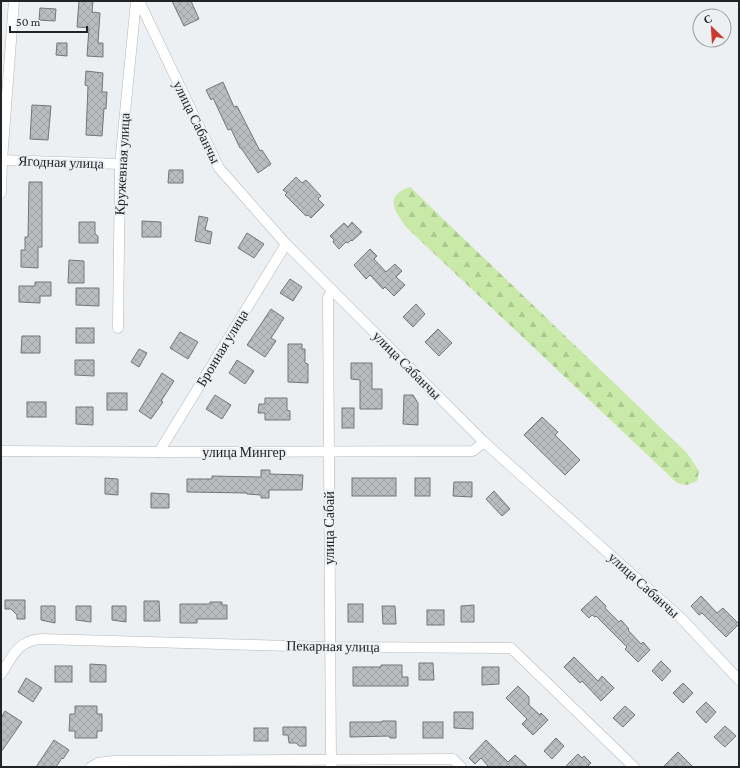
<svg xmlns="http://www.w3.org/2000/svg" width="740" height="768" viewBox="0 0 740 768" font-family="'Crimson Pro',serif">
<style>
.forest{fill:url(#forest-firs)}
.building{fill:url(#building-cross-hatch);stroke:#737679}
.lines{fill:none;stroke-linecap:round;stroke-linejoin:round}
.minor-casing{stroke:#b3b6b9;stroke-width:11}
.minor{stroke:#fff;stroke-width:10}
.labels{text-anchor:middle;stroke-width:4;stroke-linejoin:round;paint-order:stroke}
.street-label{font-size:14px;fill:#222325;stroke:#ecf0f3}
</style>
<defs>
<pattern id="forest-firs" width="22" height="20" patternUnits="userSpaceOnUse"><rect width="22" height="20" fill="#c9e9a9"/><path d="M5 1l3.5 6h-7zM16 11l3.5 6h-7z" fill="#acc891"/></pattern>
<pattern id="building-cross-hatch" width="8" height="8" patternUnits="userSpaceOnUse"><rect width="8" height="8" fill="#babdc0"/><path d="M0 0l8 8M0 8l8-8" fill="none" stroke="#a0a2a5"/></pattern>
</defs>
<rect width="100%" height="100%" fill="#ecf0f3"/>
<!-- forest -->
<path class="forest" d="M 410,187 L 687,453 L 699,471 L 697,481 L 687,485 L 677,483 L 406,227 C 394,210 384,196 410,187 Z"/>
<!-- building -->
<g class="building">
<polygon points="79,1 93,1 92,12 100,13 98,43 103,43 103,57 87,56 89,28 77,27"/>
<polygon points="172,1 191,1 199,19 184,26"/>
<polygon points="40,8 56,9 55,21 39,20"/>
<polygon points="57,43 67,43 67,56 56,55"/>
<polygon points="86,71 103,73 102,92 107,92 106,109 104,108 102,136 86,135 88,86 85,85"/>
<polygon points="223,82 234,107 237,106 260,151 262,150 271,164 258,173 241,148 240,148 231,129 228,130 213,98 211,100 206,90"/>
<polygon points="32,105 51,106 48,140 30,139"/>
<polygon points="169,170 183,170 183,183 168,183"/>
<polygon points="296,177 302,183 306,180 321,196 318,199 324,205 311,218 308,215 306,216 285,195 287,193 283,190"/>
<polygon points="29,182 42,182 42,247 38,247 38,268 21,267 21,250 25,250 25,237 28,237"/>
<polygon points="199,216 208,218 205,230 212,232 210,244 195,241"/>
<polygon points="142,221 161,222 161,237 142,237"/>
<polygon points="79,222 95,222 95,234 98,236 98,243 79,243"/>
<polygon points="352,222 362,232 352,241 351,240 348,243 346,242 339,249 333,242 334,240 330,236 344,223 348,227"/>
<polygon points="247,233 264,244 254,258 238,248"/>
<polygon points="370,249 377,256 374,259 386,272 395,264 402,271 396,277 405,285 394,296 385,287 383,289 370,275 366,279 354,265"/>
<polygon points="69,260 84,261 84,283 68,283"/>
<polygon points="290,279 302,287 293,301 280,293"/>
<polygon points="35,282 51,282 51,296 40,296 40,303 19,302 19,286 35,286"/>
<polygon points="76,288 99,288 99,306 76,305"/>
<polygon points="416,304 425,314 413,327 403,317"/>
<polygon points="271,309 284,318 271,338 276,341 265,357 247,345"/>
<rect x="76" y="328" width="18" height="15"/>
<polygon points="438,329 452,343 439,356 425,342"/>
<polygon points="180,332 198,342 188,359 170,348"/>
<polygon points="22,336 40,336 40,353 21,353"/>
<polygon points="288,344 302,344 302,349 305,349 305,363 308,364 308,383 288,382"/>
<polygon points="139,349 147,353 139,367 131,362"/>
<polygon points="75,360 94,360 94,376 75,375"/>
<polygon points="237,360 254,371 245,384 229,373"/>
<polygon points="351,363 372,363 372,389 382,389 382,409 360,409 360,380 351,379"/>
<polygon points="162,373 174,381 161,401 163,402 151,419 139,411"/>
<rect x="107" y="393" width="20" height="17"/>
<polygon points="215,395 231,405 222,419 206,409"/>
<polygon points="404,395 413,395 418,403 418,425 403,424"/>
<polygon points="265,398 287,398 287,410 290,411 290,420 265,420 265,413 258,413 259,404 265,404"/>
<rect x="27" y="402" width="19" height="15"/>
<polygon points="76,407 93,407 93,425 76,424"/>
<rect x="342" y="408" width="12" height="20"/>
<polygon points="542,417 558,432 555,435 580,460 565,475 524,435"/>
<polygon points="261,470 270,470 270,474 303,475 302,490 269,490 269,498 261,498 261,495 247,494 247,493 187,492 187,479 212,479 212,476 261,477"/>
<polygon points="105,478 118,479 118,495 105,494"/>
<rect x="352" y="478" width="44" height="18"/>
<rect x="415" y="478" width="15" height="18"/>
<polygon points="454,482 472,482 472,497 453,496"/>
<polygon points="494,491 510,509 502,516 486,499"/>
<polygon points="151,493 169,494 169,508 151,508"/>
<polygon points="596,596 606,606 605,608 619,622 621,620 629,629 628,630 641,644 643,642 650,650 638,662 625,649 627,647 596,616 595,617 592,615 589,618 581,610"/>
<polygon points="701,596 717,613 723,608 739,624 726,637 702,613 699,615 691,606"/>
<polygon points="5,600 25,600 25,619 17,619 17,615 11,609 5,609"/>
<polygon points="144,601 159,601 160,621 144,621"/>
<polygon points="210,602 222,602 222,605 227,605 227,619 197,619 197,623 180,623 180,604 210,604"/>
<rect x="348" y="604" width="15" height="18"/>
<polygon points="474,605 474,622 461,622 461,606"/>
<polygon points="41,606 55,606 55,623 41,620"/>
<polygon points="76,606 91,606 91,622 76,620"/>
<polygon points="112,606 126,606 126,622 112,620"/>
<polygon points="382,606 395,606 396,624 383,624"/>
<rect x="427" y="610" width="17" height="15"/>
<polygon points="574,657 598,681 602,676 614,688 601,701 582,681 580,683 564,667"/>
<polygon points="661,661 671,671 662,681 652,671"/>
<polygon points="419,663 433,663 434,680 419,680"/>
<polygon points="90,664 106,665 106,682 90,682"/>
<polygon points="381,665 402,665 402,677 408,677 408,686 353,686 353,667 381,667"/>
<rect x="55" y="666" width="17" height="16"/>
<polygon points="482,667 499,667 499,684 482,685"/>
<polygon points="26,678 42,688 33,702 18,692"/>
<polygon points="683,683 693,693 683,703 673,693"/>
<polygon points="518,686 529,697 529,705 540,715 541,713 548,720 533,735 522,724 527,719 506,698"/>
<polygon points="706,702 716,712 706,723 696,712"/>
<polygon points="75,706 97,706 97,714 102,714 102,731 97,731 97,738 75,738 75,731 69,731 70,714 75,714"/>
<polygon points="625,706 635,715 623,727 613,718"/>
<polygon points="5,711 22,722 1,752 1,718"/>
<polygon points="454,712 473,712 473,729 454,728"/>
<polygon points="382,721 396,721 396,738 390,738 389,736 350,737 350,722 382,722"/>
<rect x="423" y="722" width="20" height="16"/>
<polygon points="725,726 736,736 725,747 714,737"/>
<polygon points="283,727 306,727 306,746 299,746 296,743 289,743 288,735 283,735"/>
<rect x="254" y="728" width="14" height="13"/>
<polygon points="556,738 564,746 552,759 544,751"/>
<polygon points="54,740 69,750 63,759 62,758 56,767 36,767"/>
<polygon points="486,740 508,762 515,755 528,767 489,767 481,758 475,764 469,758"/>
<polygon points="678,752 693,767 663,767"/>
<polygon points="578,754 582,758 584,756 591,763 587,767 565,767"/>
</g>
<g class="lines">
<defs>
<g id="minor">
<polyline points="139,1 219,168 286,244 484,442 682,619 739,680"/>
<polyline points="1,160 120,164"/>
<polyline points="1,193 2,160 14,1"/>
<polyline points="118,328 120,164 136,1"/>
<polyline points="1,451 159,452 473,451 484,442"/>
<polyline points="159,452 286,244"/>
<path d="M 1,674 C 13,656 17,641 41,639 L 329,647 L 511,648 L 634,767"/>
<polyline points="91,767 98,763 113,761 453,759 461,767"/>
<polyline points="331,767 328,298 332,290"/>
</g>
</defs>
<!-- minor casing -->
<use href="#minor" class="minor-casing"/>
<!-- minor -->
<use href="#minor" class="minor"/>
</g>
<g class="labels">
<!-- street labels -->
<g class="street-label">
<text transform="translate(197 122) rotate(64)" y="5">улица Сабанчы</text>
<text transform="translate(61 162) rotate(2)" y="5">Ягодная улица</text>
<text transform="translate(122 164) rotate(-87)" y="5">Кружевная улица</text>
<text transform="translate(222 348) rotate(-59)" y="5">Бронная улица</text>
<text transform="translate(407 365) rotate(45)" y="5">улица Сабанчы</text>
<text x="244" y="457">улица Мингер</text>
<text transform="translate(329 528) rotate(-90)" y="5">улица Сабай</text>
<text transform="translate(644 585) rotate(42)" y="5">улица Сабанчы</text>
<text transform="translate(333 646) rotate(1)" y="5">Пекарная улица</text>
</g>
</g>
<!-- border -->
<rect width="740" height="768" fill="none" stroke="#222325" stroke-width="4"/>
<!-- north arrow -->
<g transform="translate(712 28) rotate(335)"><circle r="19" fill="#ecf0f3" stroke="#9b9ea1"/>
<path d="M0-3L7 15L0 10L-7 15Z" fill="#c93b32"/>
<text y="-6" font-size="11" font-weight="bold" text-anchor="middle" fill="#222325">С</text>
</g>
<!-- scale -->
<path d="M10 26v6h77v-6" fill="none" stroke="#222325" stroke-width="2"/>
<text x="16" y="26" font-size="12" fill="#222325" stroke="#ecf0f3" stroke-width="3" paint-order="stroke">50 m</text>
</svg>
